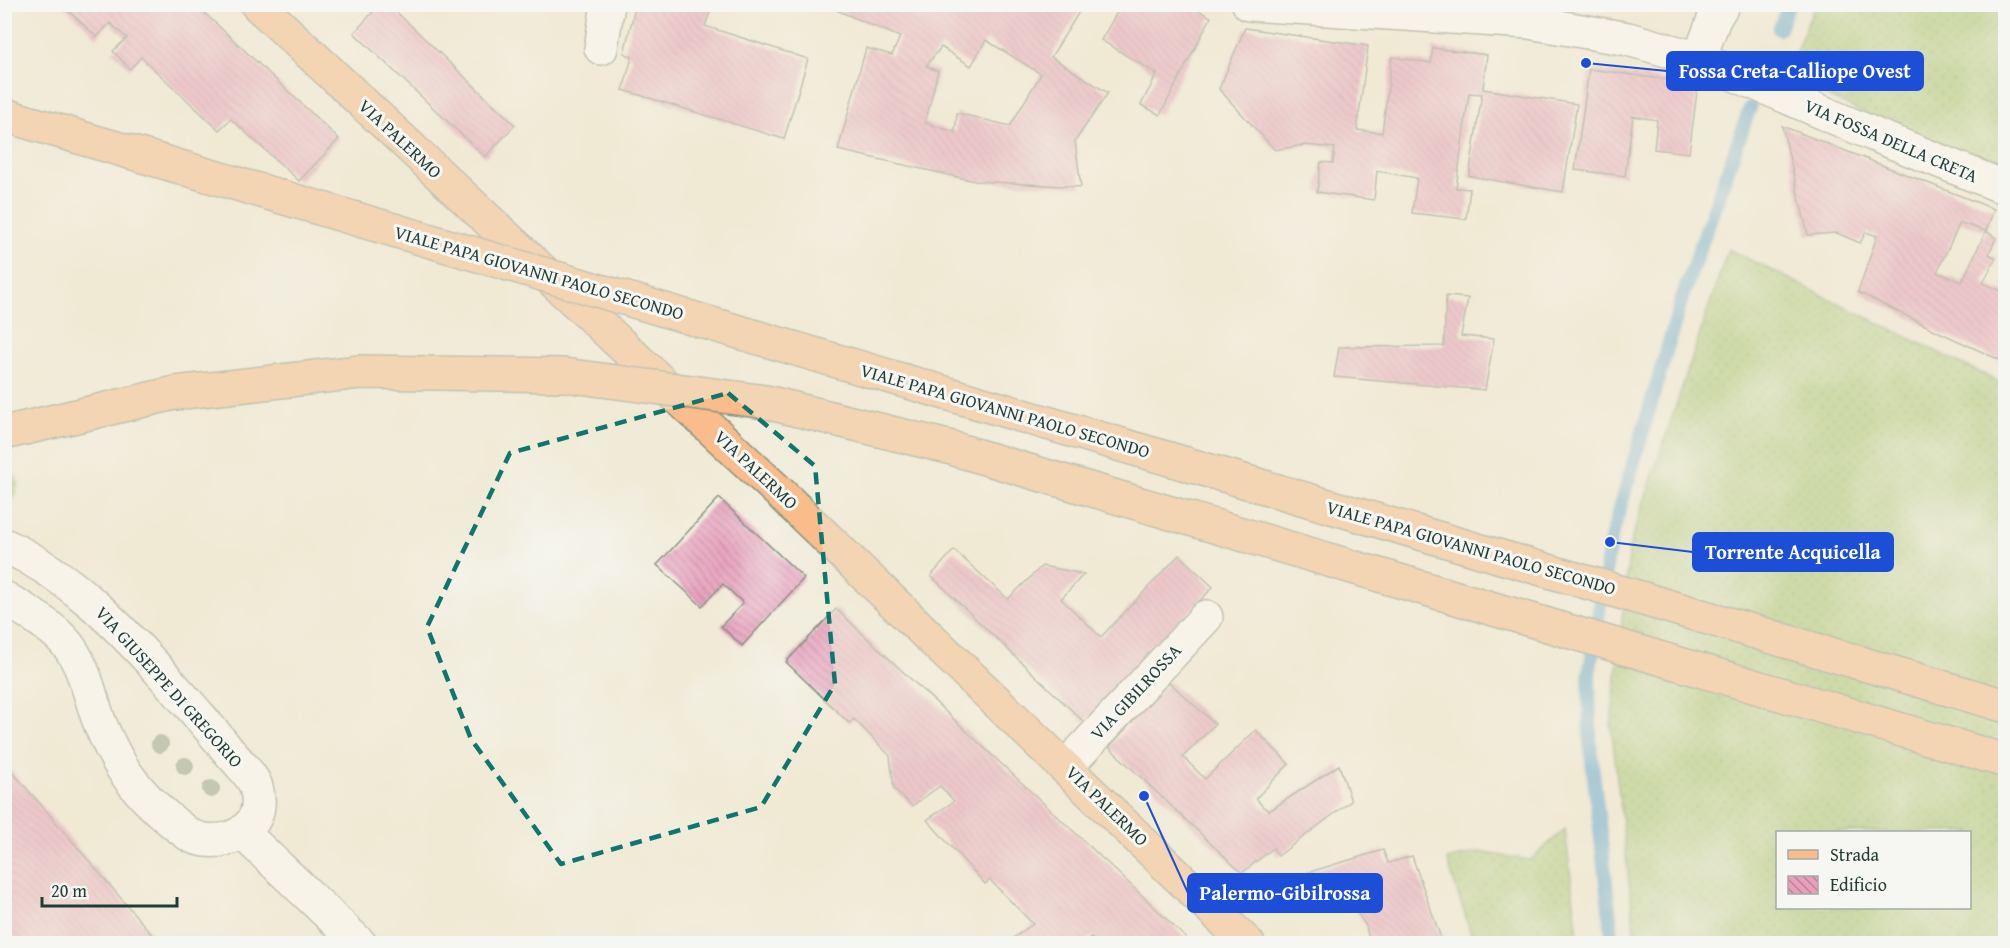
<svg xmlns="http://www.w3.org/2000/svg" width="2010" height="948" viewBox="0 0 2010 948" font-family="'Gentium Book Plus',serif">
<style>
.grass{fill:url(#grass-dots);stroke:#628253;stroke-width:1.5;fill-rule:evenodd}
.lines{fill:none;stroke-linecap:round;stroke-linejoin:round}
.stream{stroke:#5aa5d2;stroke-width:14}
.building{fill:url(#building-back-hatch);fill-rule:evenodd}
.minor-casing{stroke:#889485;stroke-width:36}
.major-casing{stroke:#889485;stroke-width:36}
.minor{stroke:#fff;stroke-width:33}
.major{stroke:#f9bc8a;stroke-width:33}
.major-bridge-casing{stroke:#889485;stroke-width:36;stroke-linecap:butt}
.major-bridge{stroke:#f9bc8a;stroke-width:33}
.tree{fill:#8f9e86}
.marked{fill:none;stroke:#0f766e;stroke-width:4.5;stroke-dasharray:12 8;stroke-linejoin:round}
.labels{text-anchor:middle;stroke-width:6;stroke-linejoin:round;paint-order:stroke}
.street-label{font-size:18px;fill:#1f3d34;stroke:#f6f6f2}
.leader{fill:none;stroke:#1d4ed8;stroke-width:2}
.callout-dot{fill:#1d4ed8;stroke:#f6f6f2;stroke-width:2}
.callout{fill:#1d4ed8;stroke:#1d4ed8;stroke-width:2}
.callout-label{font-size:20px;text-anchor:middle;font-weight:bold;fill:#fff}
</style>
<defs>
<pattern id="grass-dots" width="8" height="8" patternUnits="userSpaceOnUse" patternTransform="scale(1.5)"><rect width="8" height="8" fill="#a4c872"/><path d="M2 2h.1M6 6h.1" fill="none" stroke="#85a45e" stroke-width="1.8" stroke-linecap="round"/></pattern>
<pattern id="building-back-hatch" width="6" height="6" patternUnits="userSpaceOnUse" patternTransform="scale(1.5)"><rect width="6" height="6" fill="#e99fbc"/><path d="M-1 5l2 2M0 0l6 6M5-1l2 2" fill="none" stroke="#bc839a"/></pattern>
</defs>
<rect width="100%" height="100%" fill="#f6f6f2"/>
<filter id="ink" filterUnits="userSpaceOnUse"><feTurbulence type="fractalNoise" baseFrequency=".0167" numOctaves="2"/><feDisplacementMap in="SourceGraphic" scale="12" xChannelSelector="R" yChannelSelector="G"/><feConvolveMatrix kernelMatrix="1 2 1 2 8 2 1 2 1" color-interpolation-filters="sRGB"/></filter>
<filter id="wash" filterUnits="userSpaceOnUse"><feTurbulence type="fractalNoise" baseFrequency=".008" numOctaves="4" result="noise"/><feDisplacementMap in="SourceGraphic" scale="24" xChannelSelector="R" yChannelSelector="G"/><feGaussianBlur stdDeviation="1.35" result="paint"/><feColorMatrix in="noise" values="0 0 0 0 0 0 0 0 0 0 0 0 0 0 0 0 0 1.4 0 .05"/><feComposite in="paint" operator="in"/></filter>
<g filter="url(#wash)">
<rect width="100%" height="100%" fill="#f0ead6"/>
<!-- grass -->
<g class="grass">
<polygon points="1815,5 2005,5 2005,168 1894,128 1788,77 1798,46"/>
<path d="M 1728,249 L 2005,385 L 2005,943 L 1636,944 L 1611,725 L 1630,544 ZM 1778,832 L 1970,832 L 1970,908 L 1778,908 Z"/>
<polygon points="11,467 18,484 5,515 5,469"/>
<polygon points="1565,829 1579,943 1474,943 1447,860 1479,852 1530,860"/>
</g>
<g class="lines">
<!-- stream -->
<g class="stream">
<polyline points="1779,29 1789,4"/>
<polyline points="1613,944 1590,744 1589,675 1610,542 1682,298 1750,108"/>
</g>
</g>
<g id="blocks">
<!-- building -->
<g class="building">
<polygon points="61,4 195,4 339,139 299,181 231,119 219,130 141,57 130,69 113,51 127,38 110,23 97,37"/>
<polygon points="380,4 388,4 515,125 485,157 354,33"/>
<polygon points="636,4 713,4 705,26 808,59 784,139 623,90 632,57 624,53"/>
<path d="M 822,4 L 1084,4 L 1051,57 L 1108,93 L 1075,141 L 1081,187 L 975,181 L 838,150 L 866,48 L 892,55 L 900,37 ZM 986,40 L 1041,74 L 1010,126 L 957,113 L 955,132 L 925,123 L 938,71 L 926,66 L 941,47 L 971,66 Z"/>
<polygon points="1122,4 1186,4 1211,17 1160,115 1141,105 1157,74 1101,40"/>
<polygon points="1245,28 1368,46 1357,130 1382,133 1392,57 1431,63 1433,48 1487,55 1483,89 1577,104 1563,192 1469,176 1482,94 1469,93 1456,188 1470,189 1466,219 1412,213 1417,178 1377,171 1374,200 1317,192 1321,162 1333,163 1335,148 1305,145 1275,150 1219,89"/>
<polygon points="1589,69 1698,84 1689,153 1654,149 1657,120 1633,116 1625,176 1575,170"/>
<polygon points="1782,126 1994,209 1986,231 1960,223 1937,272 1962,282 1986,231 1996,238 1989,254 1996,258 1983,283 2006,293 2006,379 1999,375 2004,362 1939,332 1858,292 1877,236 1866,232 1860,243 1837,233 1808,235"/>
<polygon points="1446,296 1468,298 1461,336 1494,339 1485,390 1334,377 1339,347 1444,346"/>
<polygon points="719,498 804,578 742,646 721,626 743,603 723,584 702,606 657,565"/>
<polygon points="954,550 1008,599 1042,566 1084,574 1061,599 1101,637 1179,555 1213,587 1084,722 931,576"/>
<polygon points="836,609 1149,902 1189,941 1189,944 1096,944 1091,937 1082,944 1011,944 1009,941 1033,924 990,880 985,884 927,820 954,801 940,786 912,806 894,789 890,756 854,719 849,723 786,662"/>
<polygon points="1169,682 1215,724 1183,757 1205,779 1256,730 1289,764 1256,798 1262,806 1269,811 1339,765 1351,801 1278,856 1273,848 1242,873 1109,747"/>
<polygon points="4,762 54,820 160,944 16,944 4,931"/>
<polygon points="1383,850 1388,863 1412,856 1443,944 1370,944 1366,926 1347,897 1320,885 1298,885 1296,876"/>
</g>
</g>
</g>
<g filter="url(#ink)">
<use href="#blocks" fill-opacity="0" stroke="#889485" stroke-width="1.5"/>
<g class="lines">
<defs>
<g id="minor">
<polyline points="1249,4 1529,22 1628,39 1699,59 1875,135 2006,188"/>
<polyline points="601,48 608,4"/>
<polyline points="1699,59 1714,19 1723,4"/>
<path d="M 4,545 C 70,576 115,622 164,676 C 185,700 206,723 226,748 C 234,758 253,776 256,787 C 267,823 237,844 205,840 C 198,839 194,838 188,834 C 161,814 134,790 117,759 C 110,746 103,732 98,718 C 90,695 85,671 72,651 C 60,631 24,609 4,598"/>
<polyline points="1066,767 1206,617"/>
<polyline points="243,833 360,944"/>
</g>
<polyline id="major" points="257,4 779,492 1248,944"/>
</defs>
<!-- minor casing -->
<use href="#minor" class="minor-casing"/>
<!-- major casing -->
<use href="#major" class="major-casing"/>
<!-- minor -->
<use href="#minor" class="minor"/>
<!-- major -->
<use href="#major" class="major"/>
<defs>
<g id="major-bridge">
<polyline points="4,115 2006,706"/>
<polyline points="4,433 175,393 360,372 564,375 766,402 948,447 2006,761"/>
</g>
</defs>
<!-- major-bridge casing -->
<use href="#major-bridge" class="major-bridge-casing"/>
<!-- major-bridge -->
<use href="#major-bridge" class="major-bridge"/>
</g>
<!-- trees -->
<g class="tree">
<circle cx="160" cy="744" r="9"/>
<circle cx="185" cy="766" r="9"/>
<circle cx="211" cy="789" r="9"/>
</g>
</g>
<!-- marked area -->
<path d="M0 0H2010V948H0ZM 728,393 L 815,466 L 835,684 L 761,807 L 561,864 L 471,739 L 427,627 L 510,453 Z" fill="#f0ead6" fill-opacity=".55" fill-rule="evenodd"/>
<path class="marked" d="M 728,393 L 815,466 L 835,684 L 761,807 L 561,864 L 471,739 L 427,627 L 510,453 Z"/>
<g class="labels">
<!-- street labels -->
<g class="street-label">
<text transform="translate(400 139) rotate(43)" y="6">VIA PALERMO</text>
<text transform="translate(1891 141) rotate(23)" y="6">VIA FOSSA DELLA CRETA</text>
<text transform="translate(539 273) rotate(16)" y="6">VIALE PAPA GIOVANNI PAOLO SECONDO</text>
<text transform="translate(1005 411) rotate(16)" y="6">VIALE PAPA GIOVANNI PAOLO SECONDO</text>
<text transform="translate(756 470) rotate(43)" y="6">VIA PALERMO</text>
<text transform="translate(1471 548) rotate(16)" y="6">VIALE PAPA GIOVANNI PAOLO SECONDO</text>
<text transform="translate(169 687) rotate(48)" y="6">VIA GIUSEPPE DI GREGORIO</text>
<text transform="translate(1136 692) rotate(-47)" y="6">VIA GIBILROSSA</text>
<text transform="translate(1107 806) rotate(44)" y="6">VIA PALERMO</text>
</g>
</g>
<!-- callouts -->
<path class="leader" d="M1586 63L1667 71M1610 542L1693 552M1144 796L1188 893"/>
<g class="callout-dot">
<circle cx="1586" cy="63" r="6"/>
<circle cx="1610" cy="542" r="6"/>
<circle cx="1144" cy="796" r="6"/>
</g>
<g class="callout">
<rect x="1667" y="52" width="256" height="38" rx="6"/>
<rect x="1693" y="533" width="200" height="38" rx="6"/>
<rect x="1188" y="874" width="194" height="38" rx="6"/>
</g>
<g class="callout-label">
<text x="1795" y="78">Fossa Creta-Calliope Ovest</text>
<text x="1793" y="559">Torrente Acquicella</text>
<text x="1285" y="900">Palermo-Gibilrossa</text>
</g>
<!-- margin -->
<rect width="2010" height="948" fill="none" stroke="#f6f6f2" stroke-width="24"/>
<!-- legend -->
<rect x="1776" y="831" width="195" height="78" fill="#f6f6f2" stroke="#a0aca6" stroke-width="1.5"/>
<rect x="1788" y="850" width="30" height="9" fill="#f9bc8a" stroke="#a0aca6" stroke-width="1.5"/>
<text x="1830" y="861" font-size="18" fill="#1f3d34">Strada</text>
<rect x="1788" y="876" width="30" height="18" fill="url(#building-back-hatch)" stroke="#a0aca6" stroke-width="1.5"/>
<text x="1830" y="891" font-size="18" fill="#1f3d34">Edificio</text>
<!-- scale -->
<path d="M42 897v9h135v-9" fill="none" stroke="#1f3d34" stroke-width="3"/>
<text x="51" y="897" font-size="18" fill="#1f3d34" stroke="#f6f6f2" stroke-width="4.5" paint-order="stroke">20 m</text>
</svg>
